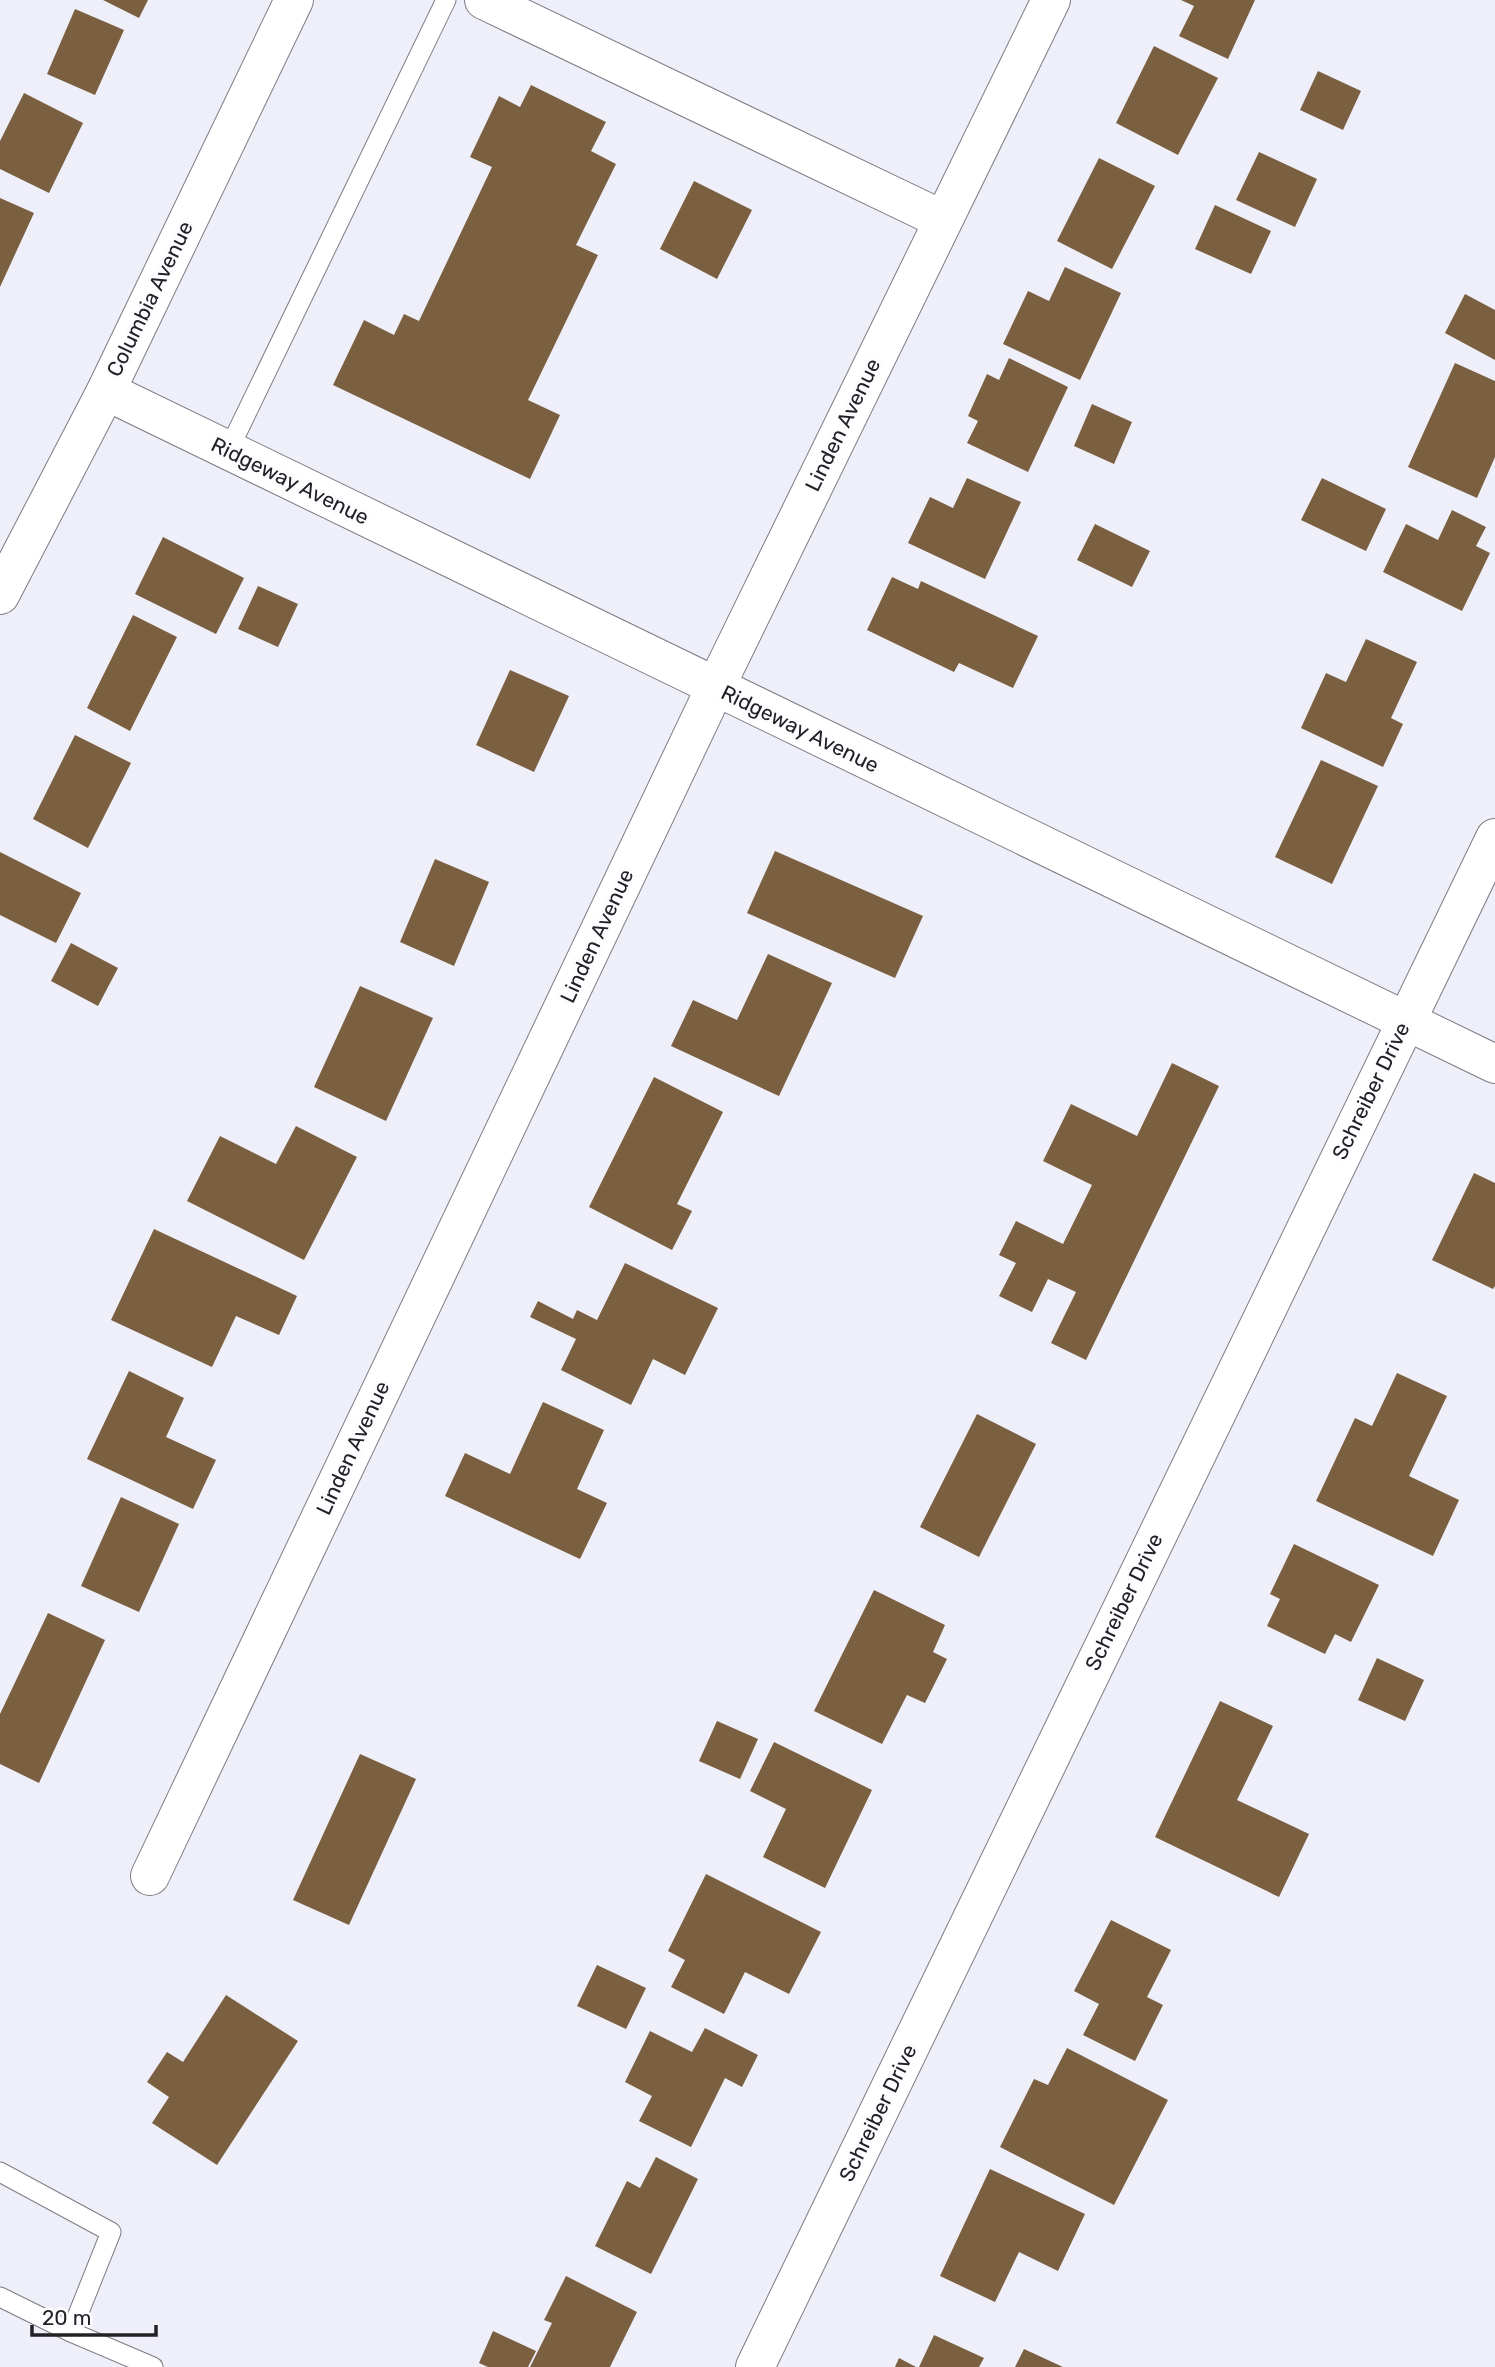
<svg xmlns="http://www.w3.org/2000/svg" width="1495" height="2367" viewBox="0 0 1495 2367" font-family="Rubik,sans-serif">
<style>
.building{fill:#7a5f40}
.lines{fill:none;stroke-linecap:round;stroke-linejoin:round}
.service-casing{stroke:#7c7c85;stroke-width:21}
.minor-casing{stroke:#7c7c85;stroke-width:40}
.tertiary-casing{stroke:#7c7c85;stroke-width:40}
.service{stroke:#fff;stroke-width:19}
.minor{stroke:#fff;stroke-width:38}
.tertiary{stroke:#fff;stroke-width:38}
.labels{text-anchor:middle;stroke-width:7;stroke-linejoin:round;paint-order:stroke}
.street-label{font-size:21px;fill:#222226;stroke:#fdfdff}
</style>
<rect width="100%" height="100%" fill="#efeff9"/>
<!-- building -->
<g class="building">
<polygon points="103,0 148,0 139,18"/>
<polygon points="1181,0 1255,0 1228,59 1179,36 1194,6"/>
<polygon points="75,9 124,30 95,95 47,74"/>
<polygon points="1154,46 1218,78 1178,155 1116,123"/>
<polygon points="1318,71 1361,91 1343,130 1300,110"/>
<polygon points="531,85 606,122 591,151 616,164 576,245 598,255 528,400 560,415 530,479 333,385 364,320 394,335 404,314 419,321 492,167 470,157 499,96 520,107"/>
<polygon points="24,93 83,123 49,193 0,169 0,141"/>
<polygon points="1259,152 1317,179 1295,227 1236,200"/>
<polygon points="1099,158 1155,186 1112,269 1057,241"/>
<polygon points="694,181 752,210 717,279 660,249"/>
<polygon points="0,198 34,213 0,287"/>
<polygon points="1215,205 1271,231 1251,274 1195,249"/>
<polygon points="1065,267 1121,293 1080,380 1003,344 1028,291 1049,301"/>
<polygon points="1465,294 1495,310 1495,360 1445,333"/>
<polygon points="1009,358 1068,387 1028,472 967,443 978,421 968,416 987,374 999,380"/>
<polygon points="1455,363 1495,381 1495,457 1477,498 1408,467"/>
<polygon points="1092,404 1132,422 1114,464 1074,446"/>
<polygon points="967,478 1021,502 985,579 908,543 930,497 953,508"/>
<polygon points="1322,478 1386,509 1366,551 1301,520"/>
<polygon points="1452,510 1486,527 1476,546 1490,553 1462,611 1383,572 1406,524 1438,540"/>
<polygon points="1095,524 1150,551 1132,587 1077,560"/>
<polygon points="163,537 244,578 216,634 135,594"/>
<polygon points="892,577 918,589 921,581 1038,636 1013,688 959,663 954,672 867,630"/>
<polygon points="258,586 298,604 278,647 238,629"/>
<polygon points="133,615 177,637 130,731 87,708"/>
<polygon points="1366,639 1417,662 1391,718 1403,724 1383,767 1301,728 1326,673 1346,682"/>
<polygon points="510,670 569,696 534,772 476,745"/>
<polygon points="75,735 131,763 88,848 33,819"/>
<polygon points="1321,760 1378,786 1332,884 1275,857"/>
<polygon points="775,851 923,916 895,978 747,913"/>
<polygon points="0,852 81,893 56,943 0,915"/>
<polygon points="435,859 489,882 454,966 400,942"/>
<polygon points="71,943 118,968 98,1006 51,981"/>
<polygon points="768,954 832,983 779,1096 671,1046 693,1000 737,1020"/>
<polygon points="360,986 433,1018 386,1121 314,1087"/>
<polygon points="1172,1063 1219,1086 1086,1360 1051,1343 1076,1292 1048,1279 1032,1312 999,1296 1016,1263 999,1255 1016,1221 1063,1244 1092,1185 1043,1161 1071,1104 1137,1136"/>
<polygon points="654,1077 723,1112 677,1204 692,1211 672,1250 589,1207"/>
<polygon points="296,1126 357,1157 304,1260 187,1201 220,1136 276,1164"/>
<polygon points="1474,1173 1495,1183 1495,1286 1493,1289 1432,1260"/>
<polygon points="154,1229 297,1296 279,1335 236,1316 212,1367 111,1320"/>
<polygon points="625,1263 718,1308 685,1375 653,1359 631,1405 561,1370 576,1339 530,1317 538,1301 573,1319 577,1310 597,1320"/>
<polygon points="129,1371 184,1398 166,1437 216,1460 193,1509 87,1459"/>
<polygon points="1397,1373 1447,1396 1409,1476 1459,1500 1433,1556 1316,1501 1355,1418 1372,1426"/>
<polygon points="543,1402 604,1430 577,1489 607,1503 580,1559 445,1496 465,1453 510,1474"/>
<polygon points="977,1414 1036,1444 979,1557 920,1527"/>
<polygon points="121,1497 179,1524 139,1612 81,1586"/>
<polygon points="1294,1544 1379,1585 1351,1642 1335,1634 1325,1654 1267,1626 1280,1599 1270,1594"/>
<polygon points="874,1590 945,1625 933,1652 947,1659 925,1703 907,1695 882,1744 814,1711"/>
<polygon points="48,1613 105,1640 39,1783 0,1764 0,1714"/>
<polygon points="1377,1658 1424,1680 1405,1721 1358,1700"/>
<polygon points="1220,1701 1273,1726 1237,1800 1309,1834 1279,1897 1155,1837"/>
<polygon points="717,1721 758,1739 740,1779 699,1761"/>
<polygon points="774,1742 872,1790 825,1888 763,1857 786,1809 750,1791"/>
<polygon points="360,1754 416,1779 349,1925 293,1900"/>
<polygon points="706,1874 821,1932 789,1994 745,1972 724,2014 671,1987 685,1960 668,1951"/>
<polygon points="1111,1920 1171,1950 1147,1997 1163,2005 1135,2061 1083,2035 1099,2004 1074,1991"/>
<polygon points="597,1965 646,1988 626,2029 577,2006"/>
<polygon points="226,1995 298,2041 217,2165 152,2123 169,2097 147,2082 167,2052 183,2062"/>
<polygon points="705,2028 758,2055 742,2087 725,2078 691,2147 639,2121 652,2096 625,2082 650,2031 692,2052"/>
<polygon points="1067,2048 1168,2100 1114,2205 1000,2147 1034,2079 1048,2085"/>
<polygon points="656,2157 698,2179 651,2274 595,2246 627,2181 640,2188"/>
<polygon points="990,2169 1085,2214 1058,2271 1019,2252 995,2302 940,2276"/>
<polygon points="566,2276 637,2312 610,2367 530,2367 552,2323 544,2320"/>
<polygon points="493,2331 536,2351 528,2367 488,2367 479,2363"/>
<polygon points="934,2335 984,2358 979,2367 919,2367"/>
<polygon points="1024,2349 1063,2367 1015,2367"/>
<polygon points="899,2358 916,2367 895,2367"/>
</g>
<g class="lines">
<defs>
<g id="service">
<polyline points="228,451 446,0"/>
<polyline points="0,2172 111,2232 71,2332 153,2367"/>
<polyline points="0,2297 71,2332"/>
</g>
<g id="minor">
<polyline points="484,0 943,220"/>
<polyline points="106,391 1495,1064"/>
<polyline points="150,1876 715,688 1051,0"/>
<polyline points="755,2367 1495,838"/>
</g>
<polyline id="tertiary" points="0,595 106,391 294,0"/>
</defs>
<!-- service casing -->
<use href="#service" class="service-casing"/>
<!-- minor casing -->
<use href="#minor" class="minor-casing"/>
<!-- tertiary casing -->
<use href="#tertiary" class="tertiary-casing"/>
<!-- service -->
<use href="#service" class="service"/>
<!-- minor -->
<use href="#minor" class="minor"/>
<!-- tertiary -->
<use href="#tertiary" class="tertiary"/>
</g>
<g class="labels">
<!-- street labels -->
<g class="street-label">
<text transform="translate(150 299) rotate(-64)" y="7">Columbia Avenue</text>
<text transform="translate(843 425) rotate(-64)" y="7">Linden Avenue</text>
<text transform="translate(290 481) rotate(26)" y="7">Ridgeway Avenue</text>
<text transform="translate(800 729) rotate(26)" y="7">Ridgeway Avenue</text>
<text transform="translate(597 936) rotate(-65)" y="7">Linden Avenue</text>
<text transform="translate(1371 1091) rotate(-64)" y="7">Schreiber Drive</text>
<text transform="translate(353 1448) rotate(-65)" y="7">Linden Avenue</text>
<text transform="translate(1124 1602) rotate(-64)" y="7">Schreiber Drive</text>
<text transform="translate(878 2113) rotate(-64)" y="7">Schreiber Drive</text>
</g>
</g>
<!-- scale -->
<path d="M32 2325v10h124v-10" fill="none" stroke="#222226" stroke-width="3.5"/>
<text x="42" y="2325" font-size="21" fill="#222226" stroke="#fdfdff" stroke-width="5" paint-order="stroke">20 m</text>
</svg>
